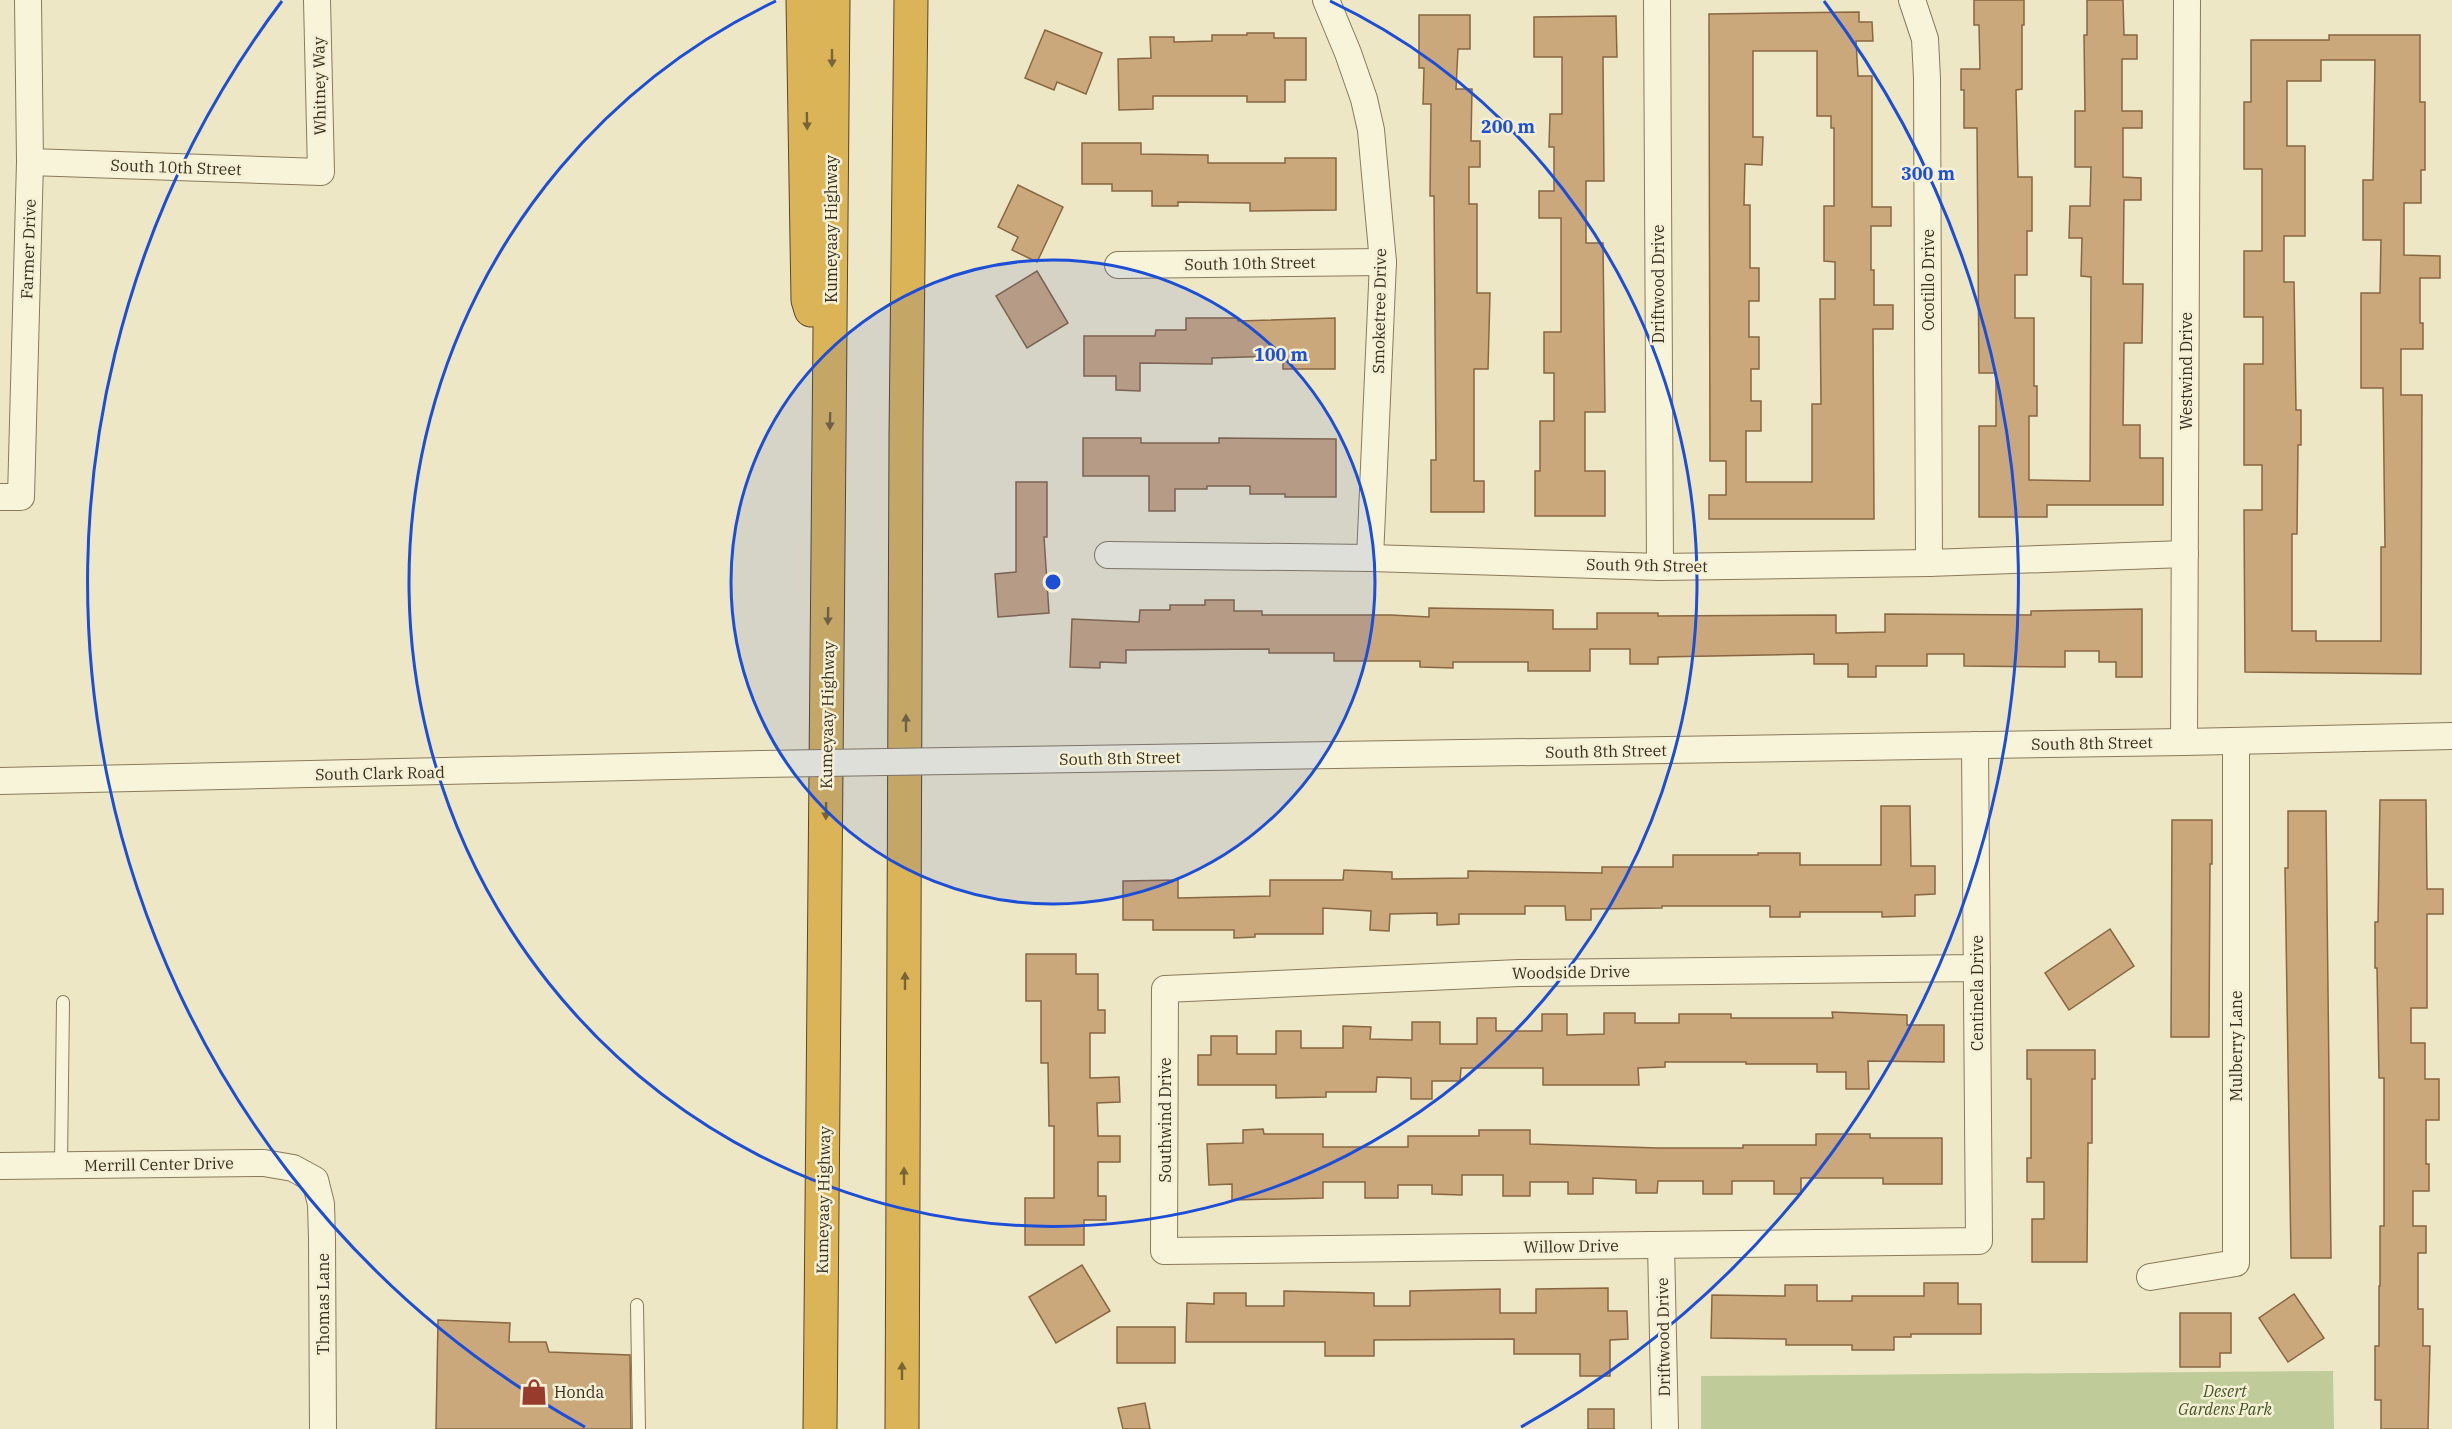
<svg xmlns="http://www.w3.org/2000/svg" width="2452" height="1429" viewBox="0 0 2452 1429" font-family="'IBM Plex Serif',serif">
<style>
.green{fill:#bfcc99}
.building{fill:#cba87c;stroke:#886742;stroke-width:1.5;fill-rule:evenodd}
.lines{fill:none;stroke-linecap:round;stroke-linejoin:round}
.service-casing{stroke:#897a5b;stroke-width:14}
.minor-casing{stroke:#897a5b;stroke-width:28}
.motorway-casing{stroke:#57472f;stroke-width:35}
.service{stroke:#f8f4d9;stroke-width:12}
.minor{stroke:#f8f4d9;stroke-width:26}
.motorway{stroke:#dbb458;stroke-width:33}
.minor-bridge-casing{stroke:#897a5b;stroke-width:28;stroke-linecap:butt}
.minor-bridge{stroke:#f8f4d9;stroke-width:26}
.oneway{fill:#7a6436}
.ring{fill:none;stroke:#1d4ed8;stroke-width:3}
.labels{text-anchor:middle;stroke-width:5;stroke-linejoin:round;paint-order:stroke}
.street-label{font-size:16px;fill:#392f1f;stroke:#f5f0d5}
.park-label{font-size:16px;font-style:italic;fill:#435526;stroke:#f5f0d5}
.poi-label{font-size:16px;fill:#392f1f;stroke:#f5f0d5;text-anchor:start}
.centre{fill:#1d4ed8;stroke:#f5f0d5;stroke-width:3}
.ring-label{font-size:18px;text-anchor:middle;font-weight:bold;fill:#1d4ed8;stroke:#f5f0d5;stroke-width:5;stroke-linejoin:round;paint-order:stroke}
</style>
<rect width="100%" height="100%" fill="#eee7c5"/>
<!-- green -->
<polygon class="green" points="2333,1371 2334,1429 1701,1429 1701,1376"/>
<!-- building -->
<g class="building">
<polygon points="1974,0 2024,0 2024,25 2022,25 2022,89 2016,90 2018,177 2032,177 2032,231 2027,231 2027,275 2015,275 2015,318 2034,318 2034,386 2037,386 2037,416 2029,416 2029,480 2090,481 2091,277 2081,276 2082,238 2069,238 2070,206 2090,206 2091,167 2075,167 2075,111 2085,111 2084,35 2087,35 2087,0 2123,0 2124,35 2137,35 2137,59 2122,59 2122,111 2142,111 2142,128 2123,128 2123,177 2141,178 2141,200 2124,200 2123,284 2143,284 2142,343 2124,343 2123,425 2140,425 2140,458 2163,458 2163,505 2047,505 2047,517 1979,517 1979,426 1996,426 1996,373 1979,373 1977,128 1964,128 1964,90 1961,90 1961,69 1980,69 1979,25 1974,25"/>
<path d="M 1859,12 L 1859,22 L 1872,22 L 1873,41 L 1856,41 L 1858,76 L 1872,76 L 1872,207 L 1891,207 L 1891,226 L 1871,226 L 1871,270 L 1874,270 L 1874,305 L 1893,305 L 1893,329 L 1873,329 L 1874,519 L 1709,519 L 1709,495 L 1726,495 L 1726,461 L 1710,461 L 1709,14 ZM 1753,51 L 1817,51 L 1817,116 L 1831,116 L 1831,128 L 1834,128 L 1834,206 L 1824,206 L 1824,261 L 1835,262 L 1835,299 L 1820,299 L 1821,404 L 1812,404 L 1812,482 L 1746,482 L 1746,431 L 1761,431 L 1761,401 L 1751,401 L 1751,369 L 1759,369 L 1759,337 L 1749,337 L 1749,301 L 1759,301 L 1759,268 L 1750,268 L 1750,205 L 1744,205 L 1745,164 L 1762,165 L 1763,137 L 1753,137 Z"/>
<polygon points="1419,15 1470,15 1470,49 1458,49 1456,89 1472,89 1471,141 1480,141 1480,167 1469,167 1469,204 1477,204 1477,293 1490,293 1488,369 1474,369 1474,481 1484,481 1484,512 1431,512 1431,460 1436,460 1434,196 1430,196 1431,104 1423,104 1424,68 1419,68"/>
<polygon points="1616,16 1617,57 1603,57 1604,181 1586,181 1586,243 1603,243 1605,412 1585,412 1585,471 1605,471 1605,516 1535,516 1535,471 1540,471 1540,421 1554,421 1554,373 1544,373 1544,332 1561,332 1561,218 1539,218 1539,191 1554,191 1554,147 1549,147 1550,114 1562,114 1562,57 1534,57 1534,17"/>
<polygon points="1045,30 1102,53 1086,94 1057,82 1054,90 1025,78"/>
<polygon points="1247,33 1274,33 1274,38 1306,38 1306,80 1285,80 1285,102 1247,102 1247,96 1153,96 1153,109 1119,110 1118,59 1151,58 1150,37 1174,37 1174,42 1212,41 1212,35 1247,35"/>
<path d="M 2329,35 L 2420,35 L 2420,102 L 2425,102 L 2425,170 L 2421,170 L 2421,203 L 2404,203 L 2404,255 L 2440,256 L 2440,278 L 2420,278 L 2420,323 L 2423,323 L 2423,349 L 2401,349 L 2401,395 L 2422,395 L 2421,674 L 2245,672 L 2244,510 L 2262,510 L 2262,465 L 2244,465 L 2244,364 L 2263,364 L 2263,317 L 2244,317 L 2244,251 L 2262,251 L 2262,169 L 2244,169 L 2244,102 L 2251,102 L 2251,40 L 2329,40 ZM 2321,60 L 2375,60 L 2373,180 L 2363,180 L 2363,240 L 2381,240 L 2380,293 L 2361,293 L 2361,388 L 2383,388 L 2385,547 L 2381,547 L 2381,641 L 2316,641 L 2316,631 L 2292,631 L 2292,534 L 2297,534 L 2298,445 L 2301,445 L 2301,410 L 2296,410 L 2294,282 L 2284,282 L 2284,236 L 2305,236 L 2305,146 L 2287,146 L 2287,81 L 2321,81 Z"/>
<polygon points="1082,143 1141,143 1141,154 1208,155 1208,163 1285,163 1285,158 1336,158 1336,210 1250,211 1250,203 1178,202 1178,206 1152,206 1152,191 1112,191 1112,184 1082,184"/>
<polygon points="1018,185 1063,207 1037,262 1012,250 1018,237 998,227"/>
<polygon points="1037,271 1068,323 1027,348 996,296"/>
<polygon points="1186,318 1238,318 1238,321 1335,318 1335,369 1283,369 1283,356 1212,358 1212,364 1140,363 1140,391 1116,390 1116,376 1084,376 1084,336 1155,336 1156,330 1186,330"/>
<polygon points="1083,438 1141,438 1141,443 1219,443 1219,438 1336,439 1336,497 1285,497 1285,494 1250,494 1250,486 1207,486 1207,489 1175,489 1175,511 1149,511 1149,476 1083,476"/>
<polygon points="1016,482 1047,482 1047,537 1044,537 1049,613 998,617 995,574 1016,572"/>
<polygon points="1205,600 1234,600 1234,611 1262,611 1262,615 1391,615 1429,617 1429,608 1553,610 1553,629 1597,629 1597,613 1658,613 1658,616 1836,615 1836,633 1885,632 1885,614 2031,615 2031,611 2142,609 2142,677 2116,677 2116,662 2099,662 2099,651 2065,651 2065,667 1964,666 1964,654 1927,654 1927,666 1876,666 1876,677 1848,677 1848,664 1814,664 1814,654 1658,657 1658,664 1630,664 1630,649 1590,649 1590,671 1528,671 1528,662 1453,662 1453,668 1420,667 1420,661 1334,661 1334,653 1269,653 1269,649 1126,650 1126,663 1100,662 1100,668 1070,667 1072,619 1139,622 1140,610 1170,610 1170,605 1205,605"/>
<polygon points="2380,800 2426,800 2427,889 2443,889 2443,914 2427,914 2427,1008 2411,1008 2411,1043 2425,1043 2425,1079 2439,1079 2439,1120 2426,1120 2426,1164 2429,1164 2429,1191 2413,1191 2413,1226 2426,1226 2426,1253 2418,1253 2418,1309 2423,1309 2423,1346 2430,1346 2428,1429 2381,1429 2381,1400 2375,1400 2375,1346 2379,1346 2379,1286 2380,1286 2380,1226 2384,1226 2384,1078 2379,1078 2377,968 2375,968 2375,922 2378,922"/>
<polygon points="1881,806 1910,806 1911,866 1935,866 1935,894 1915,895 1915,916 1882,917 1882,912 1800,912 1800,917 1770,917 1770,906 1662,906 1662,908 1591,909 1591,920 1566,920 1565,906 1525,906 1525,914 1459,914 1459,924 1437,925 1437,913 1390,914 1389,931 1370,930 1371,911 1323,908 1323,934 1255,934 1255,937 1234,938 1234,930 1153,930 1153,920 1123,920 1123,881 1178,880 1178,898 1270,896 1270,880 1343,880 1344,870 1392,872 1392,879 1468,878 1468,871 1602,873 1602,867 1673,867 1673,855 1758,855 1758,853 1800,853 1800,865 1881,865"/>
<polygon points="2288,811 2326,811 2331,1258 2291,1258 2285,868 2288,868"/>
<polygon points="2172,820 2212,820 2212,864 2210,864 2209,1037 2171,1037"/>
<polygon points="2110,929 2134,966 2069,1010 2045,973"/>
<polygon points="1026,954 1076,954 1076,974 1098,974 1098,1010 1105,1010 1105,1033 1090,1033 1090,1078 1119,1077 1120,1102 1097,1103 1098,1136 1120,1136 1120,1162 1098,1162 1098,1196 1106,1196 1106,1220 1084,1220 1084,1245 1025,1245 1025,1198 1054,1198 1054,1126 1049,1126 1048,1063 1041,1063 1041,1001 1026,1001"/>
<polygon points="1832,1012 1907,1015 1907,1025 1944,1025 1944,1062 1868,1061 1869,1089 1846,1089 1846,1072 1817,1072 1817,1064 1746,1064 1746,1062 1665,1062 1665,1067 1638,1068 1639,1085 1543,1085 1543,1068 1461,1068 1460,1081 1432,1081 1432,1099 1411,1099 1411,1078 1377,1077 1376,1092 1326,1092 1326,1097 1276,1098 1276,1085 1198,1085 1198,1055 1211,1055 1211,1036 1237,1036 1237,1054 1276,1054 1276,1031 1301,1031 1301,1048 1343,1048 1343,1026 1371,1027 1370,1039 1412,1040 1412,1022 1440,1022 1440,1044 1477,1044 1477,1018 1496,1018 1496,1031 1542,1031 1542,1014 1567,1014 1567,1035 1604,1034 1604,1013 1635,1013 1635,1023 1679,1023 1679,1014 1731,1014 1731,1018 1833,1018"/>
<polygon points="2027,1050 2095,1050 2095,1079 2092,1079 2092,1143 2088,1143 2087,1262 2032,1262 2032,1219 2044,1219 2044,1182 2027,1182 2027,1158 2031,1158 2031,1079 2027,1079"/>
<polygon points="1263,1129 1264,1134 1323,1134 1323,1147 1408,1147 1408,1136 1479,1136 1479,1130 1530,1130 1530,1144 1658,1148 1743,1148 1743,1145 1816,1145 1816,1134 1870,1134 1870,1138 1942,1138 1942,1184 1883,1184 1883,1178 1801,1178 1801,1194 1774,1194 1774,1181 1732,1181 1732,1194 1703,1194 1703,1181 1658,1181 1657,1193 1636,1193 1636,1180 1593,1178 1593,1194 1568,1194 1568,1182 1530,1182 1530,1196 1503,1196 1503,1175 1462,1175 1462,1195 1432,1194 1432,1185 1398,1185 1398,1198 1365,1198 1365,1182 1323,1182 1323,1198 1232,1200 1232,1184 1209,1185 1207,1144 1243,1143 1243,1130"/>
<polygon points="1082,1265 1110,1311 1056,1343 1029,1297"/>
<polygon points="1924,1283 1958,1283 1958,1304 1981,1304 1981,1334 1911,1334 1911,1337 1894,1337 1894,1350 1852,1350 1852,1345 1786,1345 1786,1339 1711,1338 1712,1295 1785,1296 1785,1285 1817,1285 1817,1301 1852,1301 1852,1296 1924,1296"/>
<polygon points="1608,1288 1608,1311 1627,1311 1628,1339 1610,1340 1610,1376 1580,1376 1580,1354 1514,1354 1514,1339 1374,1340 1374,1356 1325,1356 1325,1342 1186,1342 1187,1303 1214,1304 1214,1293 1246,1293 1246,1306 1284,1306 1284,1291 1374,1293 1374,1306 1410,1306 1410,1291 1500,1289 1500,1313 1536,1313 1536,1289"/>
<polygon points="2294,1294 2324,1338 2288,1362 2259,1318"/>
<polygon points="2180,1313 2231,1313 2231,1353 2220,1353 2220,1367 2180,1367"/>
<polygon points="438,1320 510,1323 509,1342 546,1342 549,1352 630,1355 631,1429 436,1429"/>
<rect x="1117" y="1327" width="58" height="36"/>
<polygon points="1145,1403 1150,1429 1123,1429 1118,1408"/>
<rect x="1588" y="1409" width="26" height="20"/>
</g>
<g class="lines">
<defs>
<g id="service">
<polyline points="61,1165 63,1002"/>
<polyline points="637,1305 639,1429"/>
</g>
<g id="minor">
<polyline points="1326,0 1348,53 1364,99 1371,130 1383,262 1370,558"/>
<polyline points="1657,0 1660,567"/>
<polyline points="1912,0 1925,39 1927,78 1929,563"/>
<polyline points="30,162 321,172 317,0"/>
<polyline points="1118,265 1383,262"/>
<polyline points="0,497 21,497 30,162 28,0"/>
<polyline points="1108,555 1370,558 1660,567 1929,563 2185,554"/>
<polyline points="2184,742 2187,0"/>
<polyline points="1975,745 1979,1241 1164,1251 1165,989 1519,973 1977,968"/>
<polyline points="949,761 2184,742 2452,736"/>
<polyline points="0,781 761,764"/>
<polyline points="0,1166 264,1163 293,1168 315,1180 321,1204 322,1239 323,1429"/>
<polyline points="1661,1245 1665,1429"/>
<polyline points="2150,1277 2236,1263 2236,741"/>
</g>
<g id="motorway">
<polyline points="803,0 808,300 811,310"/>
<polyline points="820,1429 833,0"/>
<polyline points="902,1429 906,436 911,0"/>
</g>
</defs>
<!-- service casing -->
<use href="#service" class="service-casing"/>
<!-- minor casing -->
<use href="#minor" class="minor-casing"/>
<!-- motorway casing -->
<use href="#motorway" class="motorway-casing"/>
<!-- service -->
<use href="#service" class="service"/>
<!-- minor -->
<use href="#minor" class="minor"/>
<!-- motorway -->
<use href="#motorway" class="motorway"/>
<defs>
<polyline id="minor-bridge" points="761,764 949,761"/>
</defs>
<!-- minor-bridge casing -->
<use href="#minor-bridge" class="minor-bridge-casing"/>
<!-- minor-bridge -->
<use href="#minor-bridge" class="minor-bridge"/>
</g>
<!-- one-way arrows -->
<defs><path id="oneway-solid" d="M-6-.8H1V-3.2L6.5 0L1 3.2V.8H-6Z" transform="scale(1.5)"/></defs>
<g class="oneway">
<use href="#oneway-solid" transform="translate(832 58) rotate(90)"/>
<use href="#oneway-solid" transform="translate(807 121) rotate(89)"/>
<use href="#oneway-solid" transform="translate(830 421) rotate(91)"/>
<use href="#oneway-solid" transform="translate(828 616) rotate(91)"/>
<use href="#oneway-solid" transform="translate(906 723) rotate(-90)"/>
<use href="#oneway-solid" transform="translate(826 811) rotate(91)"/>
<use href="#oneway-solid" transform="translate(905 981) rotate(-90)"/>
<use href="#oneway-solid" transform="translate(904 1176) rotate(-90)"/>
<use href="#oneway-solid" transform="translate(902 1371) rotate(-90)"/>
</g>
<!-- distance rings -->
<circle cx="1053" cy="582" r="322" fill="#1d4ed8" fill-opacity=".12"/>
<g class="ring">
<circle cx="1053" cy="582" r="322"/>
<path d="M1330 1A644 644 0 1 1 776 1"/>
<path d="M585 1427A966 966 0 0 1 282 1M1824 1A966 966 0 0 1 1521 1427"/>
</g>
<!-- icons -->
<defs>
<symbol id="shop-bare" viewBox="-9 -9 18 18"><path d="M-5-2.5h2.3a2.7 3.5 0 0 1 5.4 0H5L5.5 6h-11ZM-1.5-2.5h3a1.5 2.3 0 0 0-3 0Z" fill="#973b2c" stroke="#f5f0d5" stroke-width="2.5" paint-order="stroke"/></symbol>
</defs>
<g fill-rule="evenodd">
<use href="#shop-bare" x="515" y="1373" width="38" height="38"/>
</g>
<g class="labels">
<!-- street labels -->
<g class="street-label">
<text transform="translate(319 86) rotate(-91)" y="6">Whitney Way</text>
<text transform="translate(176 167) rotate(2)" y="6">South 10th Street</text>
<text transform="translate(831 229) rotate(-90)" y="6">Kumeyaay Highway</text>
<text transform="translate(28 249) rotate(-88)" y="6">Farmer Drive</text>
<text transform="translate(1250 263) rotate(-1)" y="6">South 10th Street</text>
<text transform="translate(1928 280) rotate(-90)" y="6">Ocotillo Drive</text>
<text transform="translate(1658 284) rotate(-90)" y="6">Driftwood Drive</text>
<text transform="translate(1379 311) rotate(-89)" y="6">Smoketree Drive</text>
<text transform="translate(2186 371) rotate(-90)" y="6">Westwind Drive</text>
<text transform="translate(1647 565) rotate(1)" y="6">South 9th Street</text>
<text transform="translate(827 715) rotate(-89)" y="6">Kumeyaay Highway</text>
<text transform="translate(2092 743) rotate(-1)" y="6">South 8th Street</text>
<text transform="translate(1606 751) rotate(-1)" y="6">South 8th Street</text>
<text transform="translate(1120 758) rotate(-1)" y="6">South 8th Street</text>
<text transform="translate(380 773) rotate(-1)" y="6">South Clark Road</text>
<text transform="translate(1571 972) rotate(-1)" y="6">Woodside Drive</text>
<text transform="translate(1977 993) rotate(-90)" y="6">Centinela Drive</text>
<text transform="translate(2236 1046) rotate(-90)" y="6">Mulberry Lane</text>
<text transform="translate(1165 1120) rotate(-90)" y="6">Southwind Drive</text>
<text transform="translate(159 1164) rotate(-1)" y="6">Merrill Center Drive</text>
<text transform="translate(823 1200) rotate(-89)" y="6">Kumeyaay Highway</text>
<text transform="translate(1571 1246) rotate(-1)" y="6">Willow Drive</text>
<text transform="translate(323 1304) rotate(-90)" y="6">Thomas Lane</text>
<text transform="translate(1663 1337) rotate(-91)" y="6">Driftwood Drive</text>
</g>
<!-- park labels -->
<g class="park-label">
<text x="2225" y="1397">Desert<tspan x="2225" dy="18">Gardens Park</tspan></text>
</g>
<!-- poi labels -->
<g class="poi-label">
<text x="554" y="1398">Honda</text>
</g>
</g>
<circle cx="1053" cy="582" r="9" class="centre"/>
<g class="ring-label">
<text x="1508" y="133">200 m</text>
<text x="1928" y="180">300 m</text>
<text x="1281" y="361">100 m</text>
</g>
</svg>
